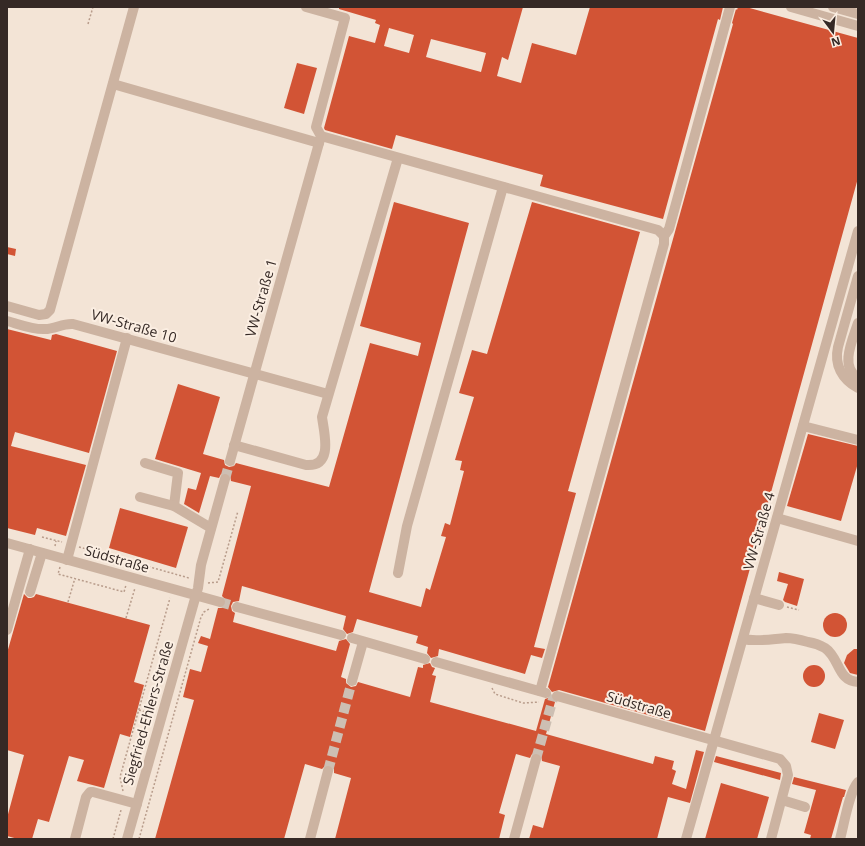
<svg xmlns="http://www.w3.org/2000/svg" width="865" height="846" viewBox="0 0 865 846" font-family="'Open Sans',sans-serif">
<style>
.building{fill:#d25435;fill-rule:evenodd}
.lines{fill:none;stroke-linecap:round;stroke-linejoin:round}
.minor-tunnel{stroke:#cdbfb3;stroke-width:10;stroke-dasharray:10 5;stroke-linecap:butt}
.path{stroke:#b89c8b;stroke-width:1.5;stroke-dasharray:2 2;stroke-linecap:butt}
.minor{stroke:#ccb3a1;stroke-width:10}
.labels{text-anchor:middle;stroke-width:4;stroke-linejoin:round;paint-order:stroke}
.street-label{font-size:14px;fill:#352925;stroke:#fbeee2}
</style>
<rect width="100%" height="100%" fill="#f3e4d6"/>
<!-- building -->
<g class="building">
<path d="M 339,7 L 523,7 L 508,60 L 502,57 L 497,76 L 521,83 L 532,43 L 576,55 L 590,7 L 723,7 L 720,20 L 718,19 L 663,219 L 540,186 L 543,175 L 396,135 L 392,149 L 325,130 L 324,128 L 349,36 L 375,43 L 380,25 L 375,23 L 376,20 L 339,9 ZM 389,28 L 414,35 L 409,53 L 384,46 ZM 431,39 L 486,53 L 481,72 L 426,57 Z"/>
<polygon points="738,7 746,7 858,38 858,178 705,731 559,690 552,692 548,687 733,24 732,23 736,9 737,10"/>
<polygon points="297,63 317,68 304,114 284,108"/>
<polygon points="394,202 469,223 369,592 421,607 426,588 430,590 446,537 441,536 445,523 450,525 464,471 460,470 462,461 455,460 474,397 459,393 472,350 487,354 532,202 640,232 568,491 576,493 534,647 545,649 542,658 531,655 525,674 439,649 438,656 431,658 427,653 428,647 416,643 418,636 357,619 353,632 347,634 343,629 346,616 242,586 239,601 233,602 231,606 232,611 235,613 233,622 336,651 339,641 346,639 350,644 341,677 346,679 346,683 351,687 356,686 358,682 410,697 418,667 423,668 423,665 430,663 432,667 435,668 432,675 436,676 430,702 536,731 545,699 551,697 555,702 546,734 653,764 655,756 674,761 672,769 676,771 672,784 686,789 696,750 704,752 690,803 668,797 657,839 529,839 533,825 543,828 560,766 542,761 541,755 535,753 532,754 530,758 516,754 499,813 505,815 499,839 335,839 351,778 334,773 334,769 330,765 326,765 322,769 305,764 284,839 155,839 194,700 183,697 190,669 201,672 208,646 198,643 201,636 210,639 218,608 222,608 226,604 226,600 222,596 251,486 231,481 230,475 226,473 221,474 219,478 210,476 199,513 184,504 188,488 196,490 201,473 155,459 178,384 220,397 203,454 224,460 225,465 229,467 234,466 236,463 329,487 370,343 418,356 421,343 360,326"/>
<polygon points="7,247 16,249 15,256 7,254"/>
<polygon points="7,329 51,340 52,335 56,334 117,351 89,453 15,432 11,446 86,465 66,536 37,528 35,535 7,528"/>
<polygon points="808,434 858,446 858,463 841,521 787,506"/>
<polygon points="120,508 188,527 176,568 109,548"/>
<polygon points="779,572 804,579 797,606 785,602 783,600 788,584 777,581"/>
<polygon points="24,594 28,598 31,598 34,597 36,594 150,625 134,682 144,685 130,737 120,734 104,788 77,781 84,760 69,756 49,822 38,819 32,839 18,839 7,836 7,818 24,755 7,750 7,653"/>
<circle cx="835" cy="625" r="12"/>
<polygon points="854,649 858,649 858,675 850,673 844,663 847,655"/>
<circle cx="814" cy="676" r="11"/>
<polygon points="819,713 844,720 835,749 811,742"/>
<polygon points="716,756 781,773 780,780 714,762"/>
<polygon points="794,777 846,790 844,797 843,797 831,839 810,839 811,835 804,833 816,790 792,784"/>
<polygon points="721,783 769,797 757,839 705,839"/>
</g>
<g class="lines">
<!-- minor-tunnel -->
<g class="minor-tunnel">
<polyline points="225,479 230,461"/>
<polyline points="220,602 237,607"/>
<polyline points="536,759 554,695"/>
<polyline points="328,771 352,681"/>
</g>
<!-- path -->
<g class="path">
<polyline points="88,24 93,7"/>
<polyline points="42,537 62,542"/>
<polyline points="55,546 56,541"/>
<polyline points="79,547 189,578"/>
<polyline points="60,567 58,574 124,592 126,585"/>
<polyline points="208,583 218,582 238,511"/>
<polyline points="68,602 75,578"/>
<polyline points="787,607 799,610"/>
<polyline points="126,618 135,588"/>
<polyline points="492,688 495,694 523,703 539,702"/>
<polyline points="139,710 152,714"/>
<polyline points="123,791 120,777 170,598"/>
<polyline points="113,839 121,810"/>
<polyline points="139,839 201,617 204,612 209,609"/>
</g>
<!-- minor -->
<g class="minor">
<polyline points="791,7 858,26"/>
<polyline points="833,7 858,14"/>
<polyline points="113,84 319,143"/>
<polyline points="321,136 658,230 664,236 664,244 540,691"/>
<polyline points="664,236 669,229 730,7"/>
<path d="M 858,276 L 838,347 C 834,365 842,379 858,388"/>
<polyline points="7,306 39,315 46,314 50,310 134,7"/>
<path d="M 7,321 C 19,324 33,330 45,329 C 55,329 63,323 73,324 L 328,394"/>
<path d="M 858,323 C 853,339 839,367 858,378"/>
<polyline points="803,426 858,440"/>
<path d="M 234,445 L 306,465 C 334,467 324,433 322,417 L 398,158"/>
<polyline points="230,461 321,136 316,127 345,18 306,7"/>
<polyline points="145,463 178,473 174,506"/>
<polyline points="140,497 174,506 211,528"/>
<polyline points="777,518 858,541"/>
<polyline points="7,543 220,602"/>
<polyline points="67,560 127,338"/>
<polyline points="398,573 407,526 503,187"/>
<polyline points="30,592 42,553"/>
<polyline points="754,598 779,605"/>
<polyline points="237,607 341,635"/>
<polyline points="7,630 30,549"/>
<polyline points="352,638 425,659"/>
<path d="M 743,639 C 757,642 772,639 786,638 C 793,638 801,640 808,642 C 814,643 820,645 825,648 C 840,658 837,681 858,682"/>
<polyline points="436,662 546,693"/>
<polyline points="352,681 363,642"/>
<polyline points="557,696 780,759 786,766 788,775 771,839"/>
<polyline points="782,800 805,807"/>
<polyline points="75,839 86,797 90,792 93,792 137,804"/>
<polyline points="127,839 198,588 201,565 225,479"/>
<polyline points="310,839 328,771"/>
<polyline points="514,839 536,759"/>
<polyline points="686,839 858,231"/>
<path d="M 840,839 C 844,825 849,792 858,782"/>
</g>
</g>
<g class="labels">
<!-- street labels -->
<g class="street-label">
<text transform="translate(261 298) rotate(-74)" y="5">VW-Straße 1</text>
<text transform="translate(134 326) rotate(16)" y="5">VW-Straße 10</text>
<text transform="translate(759 531) rotate(-74)" y="5">VW-Straße 4</text>
<text transform="translate(117 559) rotate(16)" y="5">Südstraße</text>
<text transform="translate(639 705) rotate(16)" y="5">Südstraße</text>
<text transform="translate(148 713) rotate(-74)" y="5">Siegfried-Ehlers-Straße</text>
</g>
</g>
<!-- border -->
<rect width="865" height="846" fill="none" stroke="#352925" stroke-width="16"/>
<!-- north arrow -->
<g transform="translate(833 32) rotate(164)" stroke="#fbeee2" stroke-width="3" paint-order="stroke">
<path d="M0-3L7 15L0 10L-7 15Z" fill="#352925"/>
<text y="-6" font-size="11" font-weight="bold" text-anchor="middle" fill="#352925">N</text>
</g>
</svg>
